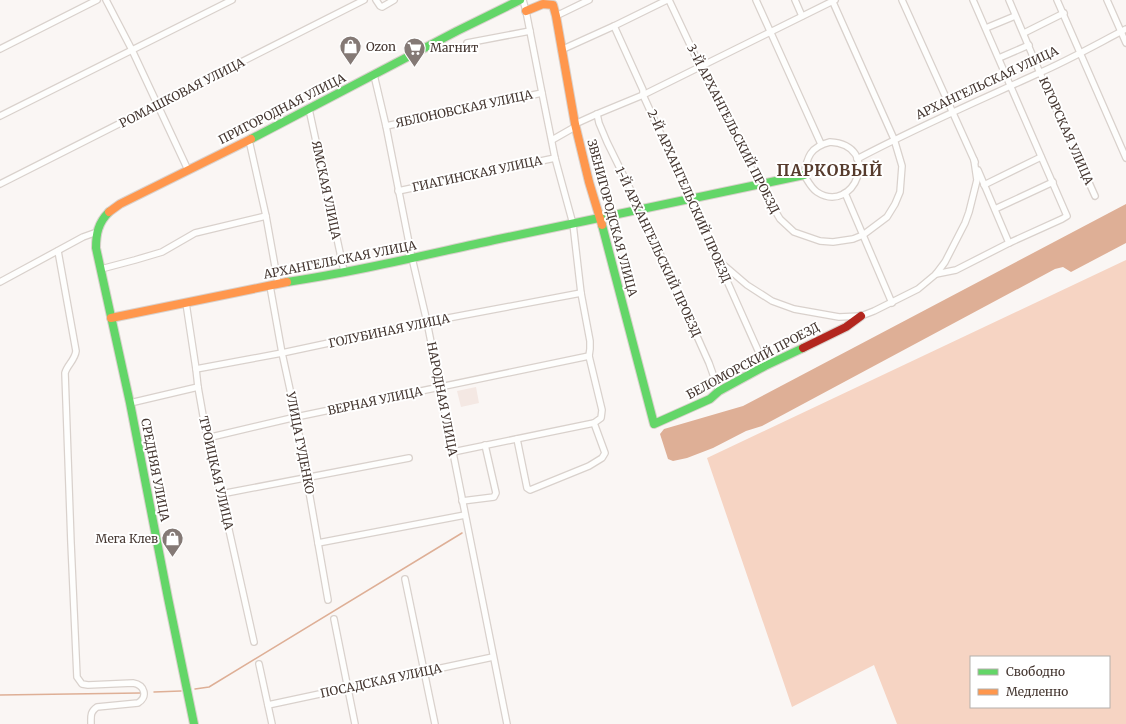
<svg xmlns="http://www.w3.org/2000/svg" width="1126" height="724" viewBox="0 0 1126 724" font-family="Merriweather,serif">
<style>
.built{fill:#f4e8e3}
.green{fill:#f6d4c3;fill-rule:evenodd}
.water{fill:#deaf96}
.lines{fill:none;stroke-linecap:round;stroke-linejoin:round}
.stream{stroke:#deaf96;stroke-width:1.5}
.street-casing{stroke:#d9d1cc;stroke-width:8}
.fast-casing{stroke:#d9d1cc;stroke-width:10}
.slow-casing{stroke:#d9d1cc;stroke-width:10}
.jam-casing{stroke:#d9d1cc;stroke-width:10}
.street{stroke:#fefefd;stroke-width:5.5}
.fast{stroke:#63d668;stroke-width:8}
.slow{stroke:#ff974d;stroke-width:8}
.jam{stroke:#b3261e;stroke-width:8}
.labels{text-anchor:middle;stroke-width:4;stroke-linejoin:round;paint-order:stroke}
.poi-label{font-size:12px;fill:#443630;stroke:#fff;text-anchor:start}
.street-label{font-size:12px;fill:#443630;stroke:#fff}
.district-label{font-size:16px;font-weight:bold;letter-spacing:1px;fill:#563b2d;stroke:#fff}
</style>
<rect width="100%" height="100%" fill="#faf6f4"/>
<!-- built -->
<polygon class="built" points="476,387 479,403 461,407 457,391"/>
<!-- green -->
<path class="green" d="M 1126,260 L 1126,724 L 897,724 L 874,665 L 792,707 L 707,458 ZM 971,657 L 1109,657 L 1109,707 L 971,707 Z"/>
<!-- water -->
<polygon class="water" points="1126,204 1126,243 1071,272 1063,267 1055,269 762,426 746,431 713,448 687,458 673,461 668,459 660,434 664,429 743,406"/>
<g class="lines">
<!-- stream -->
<g class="stream">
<polyline points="195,689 209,687 462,533"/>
<polyline points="154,692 181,691"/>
<polyline points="0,695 140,693"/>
</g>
<defs>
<g id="street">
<polyline points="106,0 132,50 188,170"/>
<polyline points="376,0 380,6 382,7 394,0"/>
<polyline points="669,0 700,66 759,184 780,219 794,232 820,241 833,242 853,239 863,235 887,217 895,204 900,192 902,166 894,139 832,0"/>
<polyline points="756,0 821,144"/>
<polyline points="795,0 802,16"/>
<polyline points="902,0 975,162"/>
<polyline points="1009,0 1040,73 1095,196"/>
<polyline points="1057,0 1126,158"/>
<polyline points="1107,0 1126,43"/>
<polyline points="556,16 589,0"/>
<polyline points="614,26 643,90 643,95 690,198 765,366"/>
<polyline points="986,28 1015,16"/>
<polyline points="1024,33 1064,13"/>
<polyline points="467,43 530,31"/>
<polyline points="0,49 97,0"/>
<polyline points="561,50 614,26 667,0"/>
<polyline points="999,58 1029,45"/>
<polyline points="374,75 386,126 412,258 427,322 507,724"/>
<polyline points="309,109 344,271"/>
<polyline points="597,114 599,123 607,142 640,209 709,363 719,391"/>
<polyline points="0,116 232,0"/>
<polyline points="386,126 542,93"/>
<polyline points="249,140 266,216 278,283"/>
<polyline points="552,140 573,128 575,124 597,114 643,95 835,0"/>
<path d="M 830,142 C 883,145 854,216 817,192 C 811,188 808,181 804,175 C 807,157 810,147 830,142 Z"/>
<path d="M 857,159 C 917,127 978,101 1039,73 C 1069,60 1097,44 1126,29"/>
<polyline points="978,170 1009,243"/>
<polyline points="0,184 364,0"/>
<polyline points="984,185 1041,157"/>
<polyline points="398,191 555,158"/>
<polyline points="845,193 892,303"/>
<polyline points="995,209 1053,182"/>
<path d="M 58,251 L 76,351 C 75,360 67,365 65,373 L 71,543 L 77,677 L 82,684 L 88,685 L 133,683 C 145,685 148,697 138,703 L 97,707 C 90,712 91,716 91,724"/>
<polyline points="719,261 747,285 772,301 794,309 839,317 861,316 874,311 918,289 936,274 945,262 965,223 969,212 977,180 974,160"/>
<polyline points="101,269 135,260 162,252 195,233 266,216"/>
<polyline points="936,274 956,270 1009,243 1062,219 1067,216 973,0"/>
<polyline points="0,282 83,237 97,232"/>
<polyline points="270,286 282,353 296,417 328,600"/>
<polyline points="186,303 196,369 198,387 207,438 221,494 254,642"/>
<polyline points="196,369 282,353 427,322 581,293"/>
<polyline points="130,403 198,387"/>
<polyline points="207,438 296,417 589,356"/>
<polyline points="517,439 527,488 530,490 589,466 602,458 605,453 594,423 601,418 602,410 589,356 590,349 590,341 581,293 573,224 555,158 542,93 526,11 523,0"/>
<polyline points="453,452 594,423"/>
<polyline points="221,494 409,458"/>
<polyline points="462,501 494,497 496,493 485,445"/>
<polyline points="318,543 465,515"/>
<polyline points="405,579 435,724"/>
<polyline points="334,619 355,724"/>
<polyline points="259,664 272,724"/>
<polyline points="268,705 493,657"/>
</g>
<g id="fast">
<polyline points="251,139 457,31 520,0"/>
<path d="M 109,212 C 98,223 96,234 96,248 L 130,403 L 168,598 L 194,724"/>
<polyline points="602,225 654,424 710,399 719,391 765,366 803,348"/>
<path d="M 287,282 C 356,272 425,255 494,240 C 597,218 700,196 804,175"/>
</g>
<g id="slow">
<polyline points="526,11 543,4 553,5 556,16 575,124 589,182 602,225"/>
<polyline points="109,212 120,204 251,139"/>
<polyline points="111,318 287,282"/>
</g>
<polyline id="jam" points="803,348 846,327 861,316"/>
</defs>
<!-- street casing -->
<use href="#street" class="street-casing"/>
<!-- fast casing -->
<use href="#fast" class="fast-casing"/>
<!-- slow casing -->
<use href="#slow" class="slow-casing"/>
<!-- jam casing -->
<use href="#jam" class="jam-casing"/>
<!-- street -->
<use href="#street" class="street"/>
<!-- fast -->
<use href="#fast" class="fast"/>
<!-- slow -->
<use href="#slow" class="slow"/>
<!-- jam -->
<use href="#jam" class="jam"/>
</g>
<!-- icons -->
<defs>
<symbol id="shop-pin" viewBox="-11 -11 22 30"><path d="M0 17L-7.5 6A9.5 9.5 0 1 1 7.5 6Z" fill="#847975" stroke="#fff"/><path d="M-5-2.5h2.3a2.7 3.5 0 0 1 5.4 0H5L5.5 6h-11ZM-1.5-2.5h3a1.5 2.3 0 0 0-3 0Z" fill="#fff"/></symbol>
<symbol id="supermarket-pin" viewBox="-11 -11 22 30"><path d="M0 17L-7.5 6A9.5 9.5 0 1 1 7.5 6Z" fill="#847975" stroke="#fff"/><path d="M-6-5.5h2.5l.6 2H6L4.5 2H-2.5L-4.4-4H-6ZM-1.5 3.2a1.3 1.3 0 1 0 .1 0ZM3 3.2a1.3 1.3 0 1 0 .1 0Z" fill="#fff"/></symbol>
</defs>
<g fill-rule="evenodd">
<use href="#shop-pin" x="338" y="34" width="25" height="34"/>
<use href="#supermarket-pin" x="402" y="36" width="25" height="34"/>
<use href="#shop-pin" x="160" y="526" width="25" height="34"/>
</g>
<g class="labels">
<!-- poi labels -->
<g class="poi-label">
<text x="366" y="51">Ozon</text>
<text x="430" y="52">Магнит</text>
<text x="158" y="543" text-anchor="end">Мега Клев</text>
</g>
<!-- street labels -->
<g class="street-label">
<text transform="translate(987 83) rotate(-25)" y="4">АРХАНГЕЛЬСКАЯ УЛИЦА</text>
<text transform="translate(182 93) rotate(-27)" y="4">РОМАШКОВАЯ УЛИЦА</text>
<text transform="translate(282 109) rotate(-27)" y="4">ПРИГОРОДНАЯ УЛИЦА</text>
<text transform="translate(464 109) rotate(-12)" y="4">ЯБЛОНОВСКАЯ УЛИЦА</text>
<text transform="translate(733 129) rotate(63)" y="4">3-Й АРХАНГЕЛЬСКИЙ ПРОЕЗД</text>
<text transform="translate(1066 131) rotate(66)" y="4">ЮГОРСКАЯ УЛИЦА</text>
<text transform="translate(477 174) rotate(-12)" y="4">ГИАГИНСКАЯ УЛИЦА</text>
<text transform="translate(326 190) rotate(78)" y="4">ЯМСКАЯ УЛИЦА</text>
<text transform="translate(689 196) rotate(66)" y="4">2-Й АРХАНГЕЛЬСКИЙ ПРОЕЗД</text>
<text transform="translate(612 218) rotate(75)" y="4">ЗВЕНИГОРОДСКАЯ УЛИЦА</text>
<text transform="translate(658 252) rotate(65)" y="4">1-Й АРХАНГЕЛЬСКИЙ ПРОЕЗД</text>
<text transform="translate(340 260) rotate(-11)" y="4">АРХАНГЕЛЬСКАЯ УЛИЦА</text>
<text transform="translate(389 331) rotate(-12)" y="4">ГОЛУБИНАЯ УЛИЦА</text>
<text transform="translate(753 361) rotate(-28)" y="4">БЕЛОМОРСКИЙ ПРОЕЗД</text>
<text transform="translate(442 399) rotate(79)" y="4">НАРОДНАЯ УЛИЦА</text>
<text transform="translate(375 401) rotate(-12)" y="4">ВЕРНАЯ УЛИЦА</text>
<text transform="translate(300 443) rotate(79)" y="4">УЛИЦА ГУДЕНКО</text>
<text transform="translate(155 470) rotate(79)" y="4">СРЕДНЯЯ УЛИЦА</text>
<text transform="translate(216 473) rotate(77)" y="4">ТРОИЦКАЯ УЛИЦА</text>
<text transform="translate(381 681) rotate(-12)" y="4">ПОСАДСКАЯ УЛИЦА</text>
</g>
<!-- district labels -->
<g class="district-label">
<text x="830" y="176">ПАРКОВЫЙ</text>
</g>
</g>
<!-- legend -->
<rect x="970" y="656" width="140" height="52" fill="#ffffff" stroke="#b4afac"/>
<rect x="978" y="669" width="20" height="6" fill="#63d668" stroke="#b4afac"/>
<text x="1006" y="676" font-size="12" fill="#443630">Свободно</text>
<rect x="978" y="689" width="20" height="6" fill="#ff974d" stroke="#b4afac"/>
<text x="1006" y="696" font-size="12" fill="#443630">Медленно</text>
</svg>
